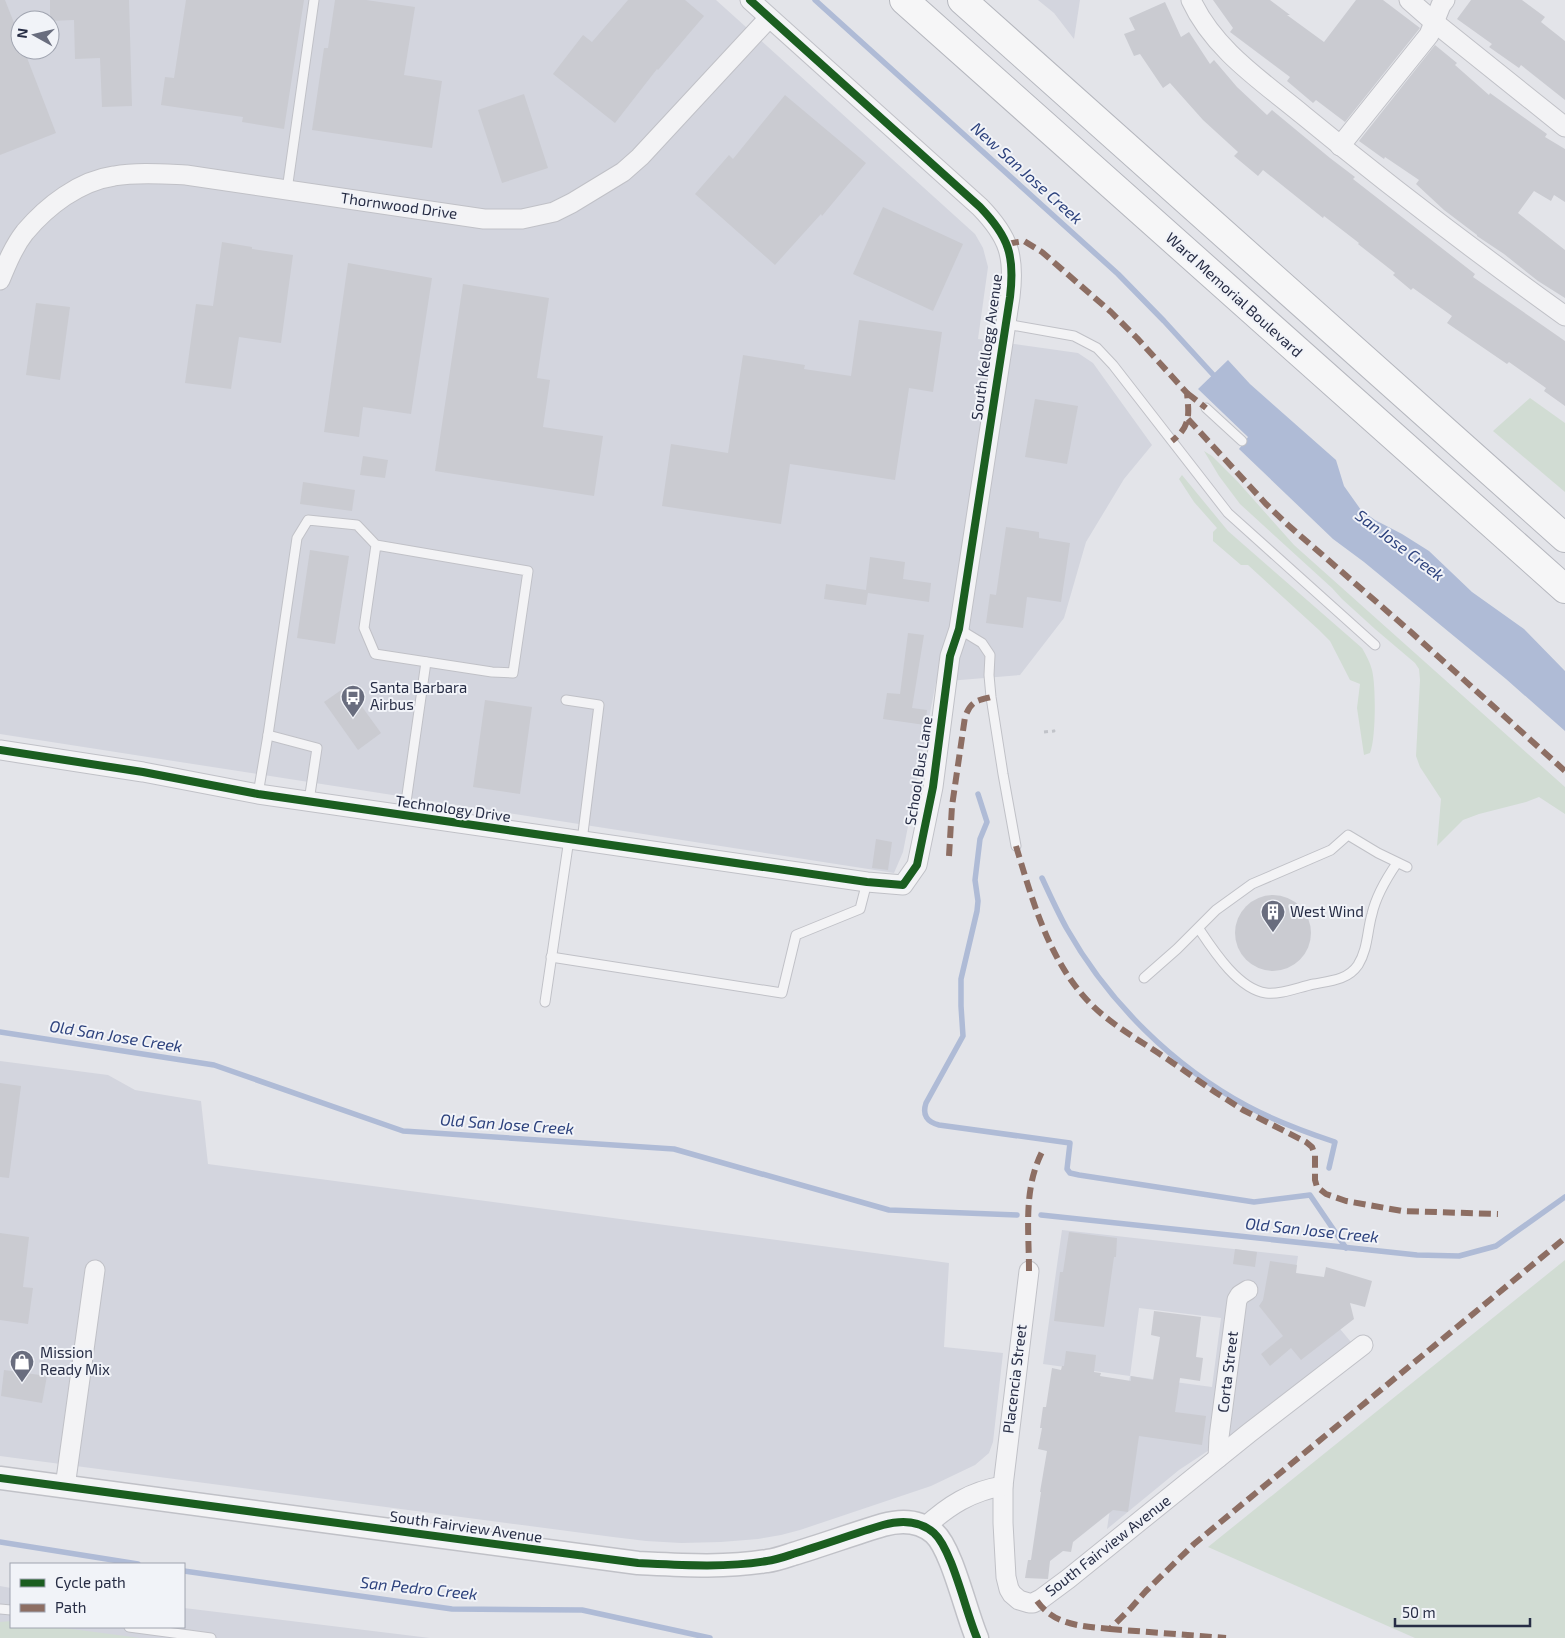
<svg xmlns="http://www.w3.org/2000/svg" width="1565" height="1638" viewBox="0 0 1565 1638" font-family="'Exo 2',sans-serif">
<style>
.built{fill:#d3d5de;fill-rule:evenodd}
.green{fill:#d1dcd3}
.water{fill:#afbbd6}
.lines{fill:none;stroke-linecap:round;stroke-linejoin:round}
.stream{stroke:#afbbd6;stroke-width:5.5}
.building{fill:#cacbd1}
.service-casing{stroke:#c0c1c7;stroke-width:11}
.minor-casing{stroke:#c0c1c7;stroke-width:21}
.tertiary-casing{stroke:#c0c1c7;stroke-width:25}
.motorway-casing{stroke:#b5b7be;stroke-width:30}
.path{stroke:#c1c3c9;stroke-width:3;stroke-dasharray:4 4;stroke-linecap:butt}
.service{stroke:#f3f3f5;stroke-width:9}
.minor{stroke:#f3f3f5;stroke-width:19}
.tertiary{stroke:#f3f3f5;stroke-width:22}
.motorway{stroke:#f6f6f7;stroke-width:28}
.quiet{stroke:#8d6e63;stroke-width:6;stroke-dasharray:12 6;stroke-linecap:butt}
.cycleway-casing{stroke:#f1f3f8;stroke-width:11}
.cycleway{stroke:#1b5e20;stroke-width:8}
.labels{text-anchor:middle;stroke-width:4;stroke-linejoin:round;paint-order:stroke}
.street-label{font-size:15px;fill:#272d45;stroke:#f1f3f8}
.poi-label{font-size:15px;fill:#272d45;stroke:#f1f3f8;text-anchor:start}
.water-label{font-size:16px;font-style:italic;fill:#2d427d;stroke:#f1f3f8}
</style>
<rect width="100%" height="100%" fill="#e3e4e9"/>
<!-- built -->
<g class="built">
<path d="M 0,0 L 716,0 L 975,234 L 983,248 L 988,267 L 978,339 L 1078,353 L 1093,363 L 1152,445 L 1124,479 L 1086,542 L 1064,618 L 1020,675 L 936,682 L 903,852 L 894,873 L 0,734 ZM 20,20 L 50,20 L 50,50 L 20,50 Z"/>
<polygon points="1038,0 1080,0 1074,39 1054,13"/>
<polygon points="0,1061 108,1075 135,1090 201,1101 208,1164 949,1263 944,1347 1003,1353 993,1442 989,1453 975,1465 931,1486 800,1530 781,1535 758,1539 721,1542 681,1543 646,1541 613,1537 0,1456"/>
<path d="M 1062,1230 L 1298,1256 L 1291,1300 L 1318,1303 L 1351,1342 L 1235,1433 L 1179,1470 L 1107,1529 L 1130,1376 L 1043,1364 ZM 1139,1308 L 1221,1318 L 1212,1387 L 1130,1376 Z"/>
<polygon points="0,1586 11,1588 11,1627 184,1627 184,1608 430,1638 0,1638"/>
</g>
<!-- green -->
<g class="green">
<polygon points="1530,398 1565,423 1565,492 1493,431"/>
<polygon points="1204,451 1212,456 1238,482 1294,545 1565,787 1565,814 1539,797 1526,802 1479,814 1463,820 1437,846 1441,799 1420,767 1416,756 1420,680 1419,669 1415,663 1375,629 1342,599 1332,588 1240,504 1219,476"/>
<path d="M 1182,475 L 1228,531 L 1362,648 C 1366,655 1370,662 1372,670 C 1376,685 1376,739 1370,753 L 1364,755 L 1357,708 L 1360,684 L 1350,680 L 1330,641 L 1319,630 L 1248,565 L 1241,565 L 1213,541 L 1213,532 L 1217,528 L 1194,502 L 1179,479 Z"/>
<polygon points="1565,1260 1565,1638 1415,1638 1208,1547"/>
<polygon points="11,1621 11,1627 57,1627 140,1638 0,1638 0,1622"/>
</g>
<!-- water -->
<polygon class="water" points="1228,360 1250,384 1336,460 1344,486 1361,510 1375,520 1402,534 1429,551 1472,592 1524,629 1565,671 1565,731 1506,679 1364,562 1333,539 1239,449 1248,437 1198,389"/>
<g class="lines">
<!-- stream -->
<g class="stream">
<polyline points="815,0 1118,274 1164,321 1218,380"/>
<path d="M 978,794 L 987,822 L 980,839 L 975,880 L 978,901 L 977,911 L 961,979 L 961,1006 L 963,1036 L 926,1103 C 922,1115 927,1122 939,1125 L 1070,1143 L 1067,1169 L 1070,1173 L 1079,1175 L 1254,1202 L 1310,1195 L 1346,1248"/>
<path d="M 1042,878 C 1050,895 1058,913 1067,929 C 1109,1003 1173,1066 1247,1106 C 1275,1121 1305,1132 1335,1142 L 1329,1168"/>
<polyline points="0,1032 214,1065 403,1131 674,1149 889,1210 1017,1215"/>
<polyline points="1041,1215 1417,1255 1459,1256 1496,1246 1565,1197"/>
<polyline points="0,1542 138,1564"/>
<polyline points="184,1571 452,1609 582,1610 710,1638"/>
</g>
</g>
<!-- building -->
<g class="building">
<polygon points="0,0 5,0 20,38 20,50 24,50 56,133 0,155"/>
<polygon points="50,0 129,0 132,106 102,107 100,58 75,59 74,20 50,21"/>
<polygon points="186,0 304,0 284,129 242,122 243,117 161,105 165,77 174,78"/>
<polygon points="335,0 366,0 415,7 404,75 442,81 432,148 312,130 324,48 328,48"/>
<polygon points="628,0 685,0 704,16 658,70 657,69 615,123 553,74 583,35 592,42"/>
<polygon points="1213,0 1270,0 1290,15 1287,15 1324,42 1356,0 1383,0 1420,28 1345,122 1316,100 1313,103 1287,81 1290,77 1230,32 1233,28"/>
<polygon points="1471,0 1522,0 1545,17 1541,22 1565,41 1565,100 1521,65 1519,68 1489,47 1492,44 1457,19"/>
<polygon points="1165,2 1181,37 1189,32 1210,64 1214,60 1237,87 1267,115 1272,110 1330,158 1355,177 1353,179 1475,274 1473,277 1565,341 1565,406 1544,391 1546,388 1509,362 1507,364 1447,323 1452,316 1413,288 1411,290 1393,275 1395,273 1358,244 1359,243 1324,216 1323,218 1263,170 1258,176 1234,156 1238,152 1203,120 1170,83 1163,88 1140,54 1134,56 1124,34 1135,30 1129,18"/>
<polygon points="1435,45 1457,63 1455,65 1489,95 1490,93 1547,134 1545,137 1565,149 1565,202 1554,195 1551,201 1534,191 1518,213 1565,250 1565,298 1538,281 1504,254 1477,236 1477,235 1444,210 1416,184 1419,180 1385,157 1384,159 1359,141"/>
<polygon points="524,94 548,168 502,183 478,110"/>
<polygon points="785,95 866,163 822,216 821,214 775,265 695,194 729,155 733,159"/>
<polygon points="883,207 963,244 933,311 853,274"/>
<polygon points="222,242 252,247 252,249 293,255 281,343 239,337 231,389 185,383 196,304 213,306"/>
<polygon points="348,263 432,278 411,414 363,407 359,437 324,432"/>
<polygon points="463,284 549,298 537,378 550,380 543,427 603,436 594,496 435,471"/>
<polygon points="36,303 70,307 60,380 26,375"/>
<polygon points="859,320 942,332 933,392 909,388 895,480 790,464 781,524 662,506 671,444 728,453 743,355 805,365 804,369 851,376"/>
<polygon points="1035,399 1078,406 1067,464 1025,457"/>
<polygon points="363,456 388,460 385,478 360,475"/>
<polygon points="303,482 355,490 352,511 300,504"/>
<polygon points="1006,527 1039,532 1039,538 1070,543 1061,602 1027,597 1023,628 986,623 990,594 996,595"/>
<polygon points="310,550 349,556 335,644 297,638"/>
<polygon points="870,557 905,562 903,579 931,583 929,602 868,593 866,605 824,599 826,584 866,590"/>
<polygon points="908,633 924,635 912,708 927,710 925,725 883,719 887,693 900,694"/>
<polygon points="347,686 381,733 358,750 324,702"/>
<polygon points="485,700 532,707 520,794 473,787"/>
<polygon points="876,839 892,842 888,870 872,868"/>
<circle cx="1273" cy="933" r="38"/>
<polygon points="0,1083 21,1086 9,1178 0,1177"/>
<polygon points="1069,1232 1117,1238 1116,1257 1114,1257 1104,1327 1054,1321 1060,1272 1063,1272"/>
<polygon points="0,1233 29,1237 23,1287 33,1288 28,1324 0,1320"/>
<polygon points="1235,1249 1257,1252 1255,1267 1233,1264"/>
<polygon points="1270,1261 1297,1265 1296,1273 1324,1277 1326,1267 1372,1281 1365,1307 1350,1303 1354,1319 1301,1360 1291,1348 1270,1366 1261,1354 1283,1336 1259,1306 1263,1300"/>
<polygon points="1154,1311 1201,1317 1196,1357 1203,1358 1200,1381 1180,1378 1175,1412 1206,1416 1202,1445 1139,1436 1128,1512 1113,1510 1073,1542 1071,1552 1063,1551 1050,1561 1048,1579 1025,1578 1028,1560 1031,1560 1041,1492 1040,1492 1047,1451 1038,1449 1042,1428 1040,1428 1043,1407 1046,1407 1052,1368 1061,1370 1062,1366 1064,1366 1066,1351 1096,1355 1094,1372 1101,1373 1100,1376 1131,1381 1131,1376 1153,1380 1160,1337 1151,1335"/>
<polygon points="4,1370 47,1376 42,1403 1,1396"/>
</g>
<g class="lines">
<defs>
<g id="service">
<polyline points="287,190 314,0"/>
<polyline points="1006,324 1074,336 1097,348 1113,365 1228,513 1375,645"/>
<polyline points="1206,408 1242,441"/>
<polyline points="959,629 982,643 990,655 989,675 991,697 1003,774 1016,846"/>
<polyline points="566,700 599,705 582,841"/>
<polyline points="268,735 317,748 309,801"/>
<polyline points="258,794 268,735 297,538 308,520 357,525 376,545 528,571 513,673 492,672 375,654 364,628 376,545"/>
<polyline points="404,816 426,662"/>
<path d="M 1199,929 C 1213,950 1238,989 1266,993 C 1281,995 1299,987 1314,984 C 1330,981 1348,980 1358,965 C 1368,949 1367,931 1372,914 C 1376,896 1386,879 1397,863"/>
<polyline points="551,957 782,993 796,935 860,909 867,882"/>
<polyline points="1144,978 1177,949 1216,910 1252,884 1331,850 1348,835 1378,853 1407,867"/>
<polyline points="545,1002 569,839"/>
<polyline points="0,1609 11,1610"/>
<polyline points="129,1627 211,1638"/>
</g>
<g id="minor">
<path d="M 1191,0 C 1214,50 1262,81 1303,115 C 1388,185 1476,252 1565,316"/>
<polyline points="1409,0 1434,22 1565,127"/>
<polyline points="1340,146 1429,35 1441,5 1445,0"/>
<path d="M 0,280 C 7,263 14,246 25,232 C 47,206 79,181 114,176 C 137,172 163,174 186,175 L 484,219 L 522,219 L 554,212 L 572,203 L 623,172 L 640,157 L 769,18"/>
<path d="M 0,750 L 143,772 L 258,794 L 867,882 L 903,885 L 917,865 L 933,787 L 950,656 L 959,629 L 1010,297 C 1015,256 1009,237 980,207 L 750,0"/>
<polyline points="1029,1271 1003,1486 1003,1523 1006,1577 1009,1589 1012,1594 1019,1600 1029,1603 1033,1603 1041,1599 1068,1579 1249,1433 1363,1345"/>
<polyline points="1218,1458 1219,1437 1237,1300 1240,1295 1248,1290"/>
<polyline points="65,1487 95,1270"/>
<path d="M 925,1527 C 948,1506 971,1491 1003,1486"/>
</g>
<path id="tertiary" d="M 0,1478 L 638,1563 C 680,1565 725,1568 767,1561 C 776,1560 784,1557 793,1554 C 823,1545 853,1534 883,1525 C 901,1520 919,1520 934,1533 C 952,1549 966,1613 977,1638"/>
<g id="motorway">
<polyline points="904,0 1565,589"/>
<polyline points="962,0 1565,538"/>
</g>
</defs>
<!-- service casing -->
<use href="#service" class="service-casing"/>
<!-- minor casing -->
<use href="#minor" class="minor-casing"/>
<!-- tertiary casing -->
<use href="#tertiary" class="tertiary-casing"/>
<!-- motorway casing -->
<use href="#motorway" class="motorway-casing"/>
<!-- path -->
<polyline class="path" points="1044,732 1054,731 1053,730"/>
<!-- service -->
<use href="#service" class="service"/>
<!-- minor -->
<use href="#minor" class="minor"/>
<!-- tertiary -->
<use href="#tertiary" class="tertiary"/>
<!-- motorway -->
<use href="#motorway" class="motorway"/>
<!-- quiet -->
<g class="quiet">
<path d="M 1007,244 L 1024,241 L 1042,252 L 1111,312 L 1137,338 L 1187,393 C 1189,415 1191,426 1172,441"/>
<polyline points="1187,393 1206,408"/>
<polyline points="1188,419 1266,504 1288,525 1411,632 1565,771"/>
<path d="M 1016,846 C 1032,899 1048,958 1087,1000 C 1111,1026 1145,1043 1173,1063 C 1191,1075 1208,1088 1226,1099 L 1243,1110 L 1306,1142 L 1312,1147 L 1315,1155 L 1315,1180 L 1317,1187 L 1326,1194 L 1346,1201 L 1402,1211 L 1498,1214"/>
<path d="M 949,856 L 952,806 L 965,717 C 971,701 976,701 991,697"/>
<path d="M 1029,1271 C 1029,1230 1023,1190 1042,1152"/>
<path d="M 1037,1601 C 1055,1626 1082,1626 1110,1629 L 1131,1608 L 1146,1591 L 1194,1544 L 1565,1238"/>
<polyline points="1110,1629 1226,1638"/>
</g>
<defs>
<g id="cycleway">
<path d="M 0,750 L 143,772 L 258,794 L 867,882 L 903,885 L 917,865 L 933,787 L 950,656 L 959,629 L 1010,297 C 1015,256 1009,237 980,207 L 750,0"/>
<path d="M 0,1478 L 638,1563 C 680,1565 725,1568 767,1561 C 776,1560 784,1557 793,1554 C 823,1545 853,1534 883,1525 C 901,1520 919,1520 934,1533 C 952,1549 966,1613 977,1638"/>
</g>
</defs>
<!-- cycleway casing -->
<use href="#cycleway" class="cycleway-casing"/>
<!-- cycleway -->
<use href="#cycleway" class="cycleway"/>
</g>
<!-- icons -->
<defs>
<symbol id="bus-pin" viewBox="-11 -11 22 30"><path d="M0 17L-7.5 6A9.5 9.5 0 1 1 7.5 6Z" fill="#696d7e" stroke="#f1f3f8"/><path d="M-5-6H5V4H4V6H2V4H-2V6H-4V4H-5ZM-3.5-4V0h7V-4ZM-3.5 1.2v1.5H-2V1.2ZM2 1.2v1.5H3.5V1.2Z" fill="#fff"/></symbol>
<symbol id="building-pin" viewBox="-11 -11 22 30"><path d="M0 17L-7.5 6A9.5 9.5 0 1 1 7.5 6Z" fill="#696d7e" stroke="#f1f3f8"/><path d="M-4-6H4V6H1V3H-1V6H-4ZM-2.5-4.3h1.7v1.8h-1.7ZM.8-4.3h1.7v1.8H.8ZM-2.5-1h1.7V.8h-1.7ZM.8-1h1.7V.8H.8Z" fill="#fff"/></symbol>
<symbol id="shop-pin" viewBox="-11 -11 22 30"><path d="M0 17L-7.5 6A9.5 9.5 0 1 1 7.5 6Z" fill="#696d7e" stroke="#f1f3f8"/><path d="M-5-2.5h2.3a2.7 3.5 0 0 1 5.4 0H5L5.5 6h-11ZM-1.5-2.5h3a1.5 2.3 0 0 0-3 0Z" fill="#fff"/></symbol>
</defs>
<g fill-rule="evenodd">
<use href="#bus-pin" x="339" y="683" width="28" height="38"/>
<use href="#building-pin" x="1259" y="898" width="28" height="38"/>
<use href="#shop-pin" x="8" y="1348" width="28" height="38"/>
</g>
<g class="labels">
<!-- street labels -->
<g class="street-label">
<text transform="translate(399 206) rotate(8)" y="5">Thornwood Drive</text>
<text transform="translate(1234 295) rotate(42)" y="5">Ward Memorial Boulevard</text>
<text transform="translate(987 347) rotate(-82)" y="5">South Kellogg Avenue</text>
<text transform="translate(919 771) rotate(-81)" y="5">School Bus Lane</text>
<text transform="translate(453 809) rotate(8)" y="5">Technology Drive</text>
<text transform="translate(1228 1372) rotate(-83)" y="5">Corta Street</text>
<text transform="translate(1015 1379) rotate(-83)" y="5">Placencia Street</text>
<text transform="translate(466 1527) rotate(8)" y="5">South Fairview Avenue</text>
<text transform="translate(1108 1546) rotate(-38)" y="5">South Fairview Avenue</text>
</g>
<!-- poi labels -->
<g class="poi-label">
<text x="370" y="693">Santa Barbara<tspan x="370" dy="17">Airbus</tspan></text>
<text x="1290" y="917">West Wind</text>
<text x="40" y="1358">Mission<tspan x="40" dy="17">Ready Mix</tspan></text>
</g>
<!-- water labels -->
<g class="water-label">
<text transform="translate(1027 173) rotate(42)" y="6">New San Jose Creek</text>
<text transform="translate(1400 545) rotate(37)" y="6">San Jose Creek</text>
<text transform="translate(116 1036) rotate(9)" y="6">Old San Jose Creek</text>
<text transform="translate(507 1124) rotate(4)" y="6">Old San Jose Creek</text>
<text transform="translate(1312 1230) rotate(6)" y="6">Old San Jose Creek</text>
<text transform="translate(419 1588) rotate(6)" y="6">San Pedro Creek</text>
</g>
</g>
<!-- legend -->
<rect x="10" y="1563" width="175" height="65" fill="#f1f3f8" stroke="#a0a4b0"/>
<rect x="20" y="1579" width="25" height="8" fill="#1b5e20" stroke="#a0a4b0"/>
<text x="55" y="1588" font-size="15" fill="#272d45">Cycle path</text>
<rect x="20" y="1604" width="25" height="8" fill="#8d6e63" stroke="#a0a4b0"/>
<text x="55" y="1613" font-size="15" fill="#272d45">Path</text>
<!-- north arrow -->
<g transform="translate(35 35) rotate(278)"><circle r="24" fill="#f1f3f8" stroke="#a0a4b0"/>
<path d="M0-4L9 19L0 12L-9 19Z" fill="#696d7e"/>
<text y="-8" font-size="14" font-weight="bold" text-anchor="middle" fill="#272d45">N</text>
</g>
<!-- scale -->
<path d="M1395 1618v8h135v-8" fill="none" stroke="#272d45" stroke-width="2.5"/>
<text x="1402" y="1618" font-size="15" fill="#272d45" stroke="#f1f3f8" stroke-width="4" paint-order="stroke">50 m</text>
</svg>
